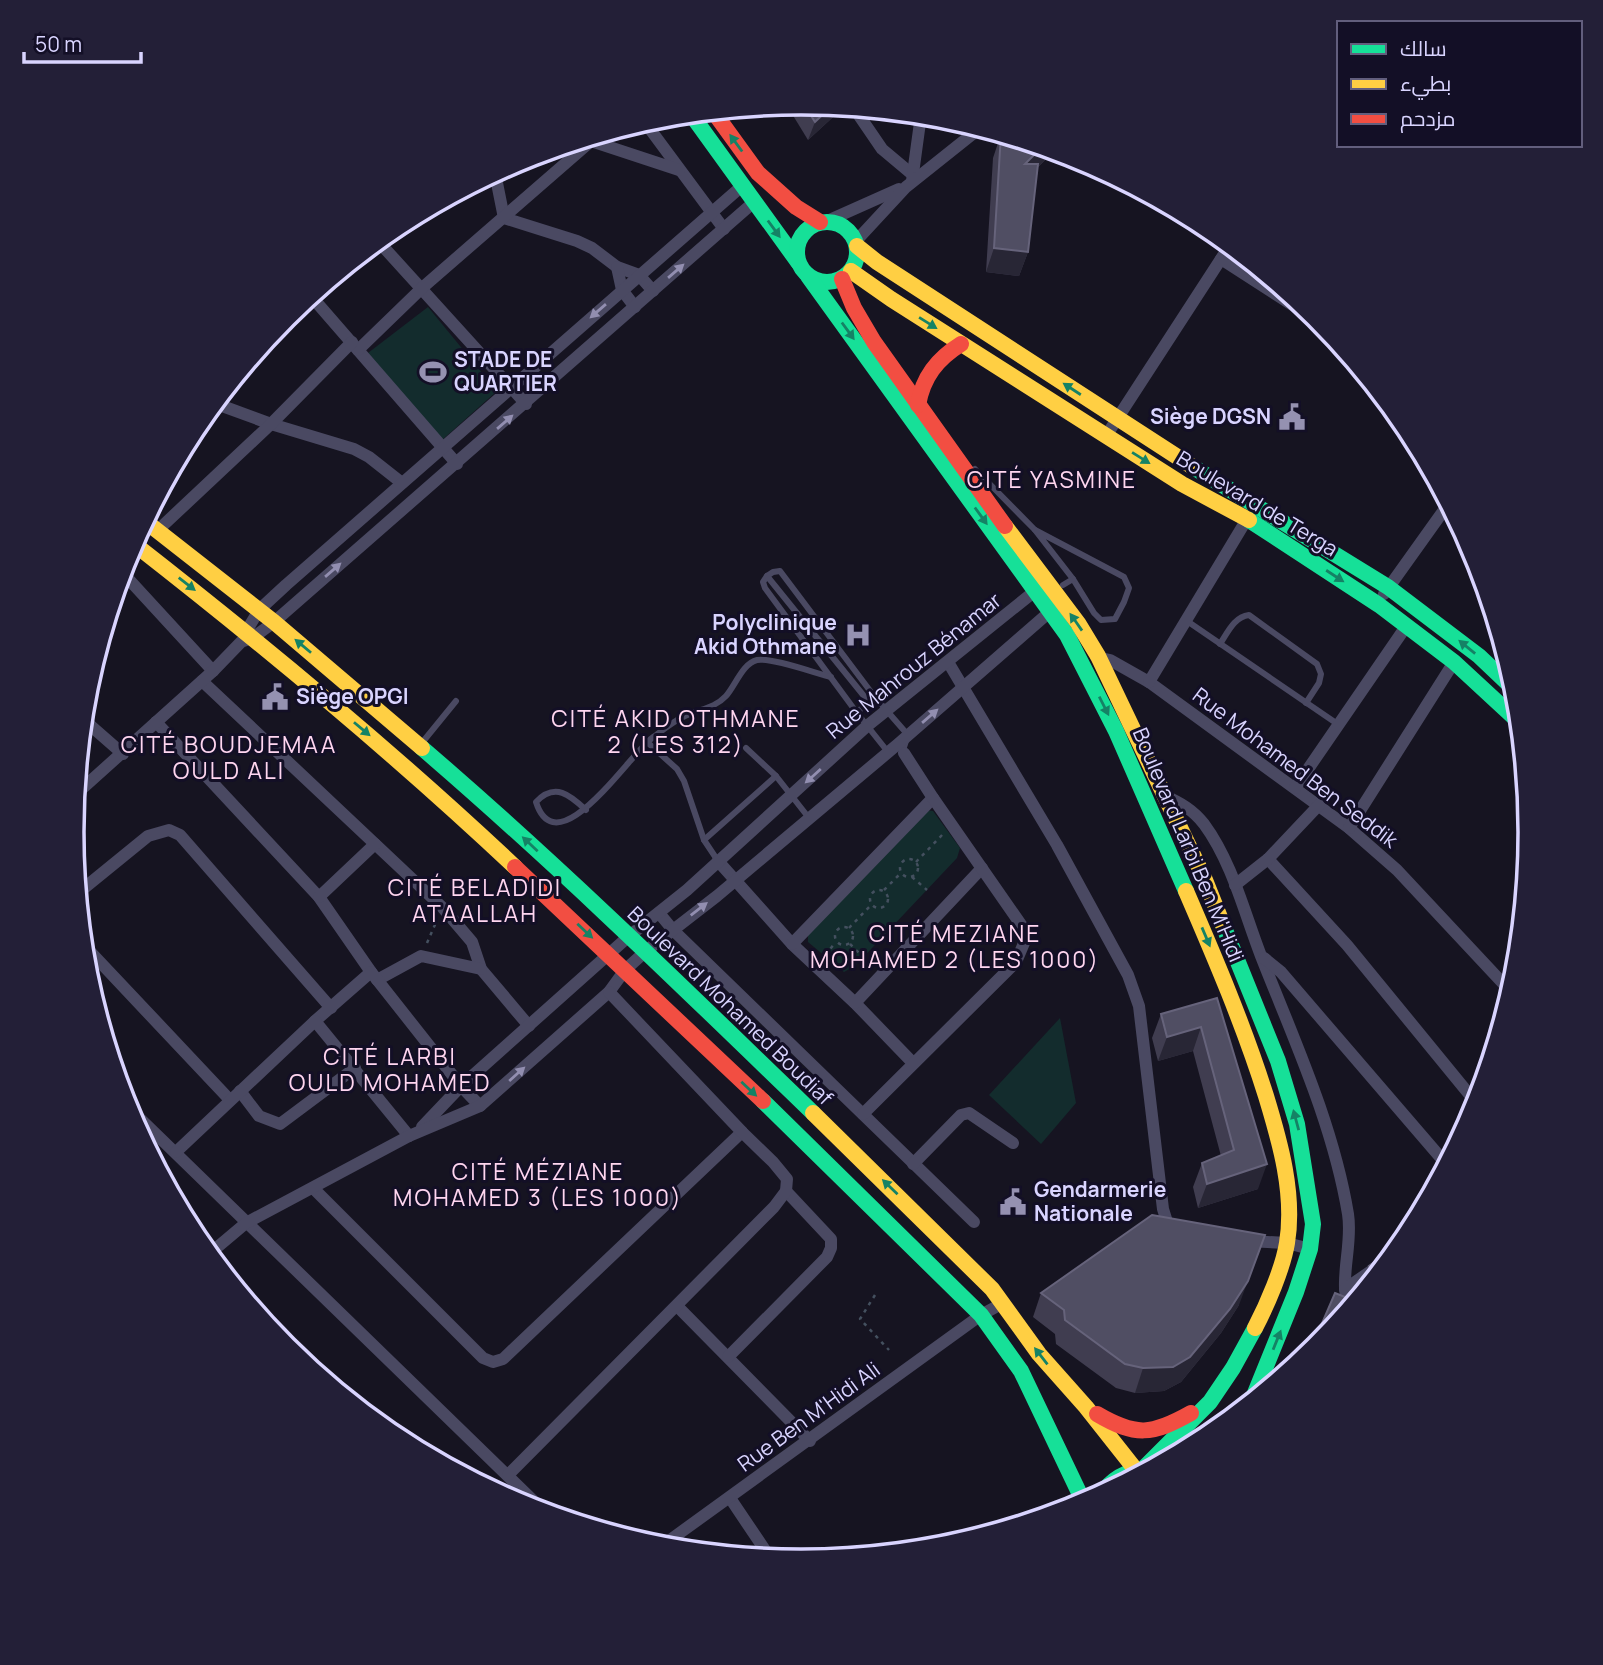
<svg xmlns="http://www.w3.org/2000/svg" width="1603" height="1665" viewBox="0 0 1603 1665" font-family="Manrope,Cairo,sans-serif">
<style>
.green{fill:#132c2d}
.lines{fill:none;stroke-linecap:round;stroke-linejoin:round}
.path{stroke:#44505f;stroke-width:2.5;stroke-dasharray:3.5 5;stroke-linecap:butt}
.lane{stroke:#4a4962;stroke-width:6}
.street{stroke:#4a4962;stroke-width:12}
.fast{stroke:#16e098;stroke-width:16}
.slow{stroke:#ffcf43;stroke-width:16}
.jam{stroke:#f24e42;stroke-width:16}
.wall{fill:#403d50}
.shaded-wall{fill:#282635}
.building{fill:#504e63;stroke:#66637b;stroke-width:2}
.oneway{fill:#158265}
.oneway2{fill:#928eb0}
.labels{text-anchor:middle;stroke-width:6;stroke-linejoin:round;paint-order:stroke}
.poi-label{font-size:21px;font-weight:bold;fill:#d9d4ff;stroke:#130f26;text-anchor:start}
.street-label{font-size:21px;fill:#d9d4ff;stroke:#130f26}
.neighbourhood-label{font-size:23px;letter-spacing:2px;fill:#ffd6f0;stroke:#130f26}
.rim{fill:none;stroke:#d9d4ff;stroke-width:3.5}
</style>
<rect width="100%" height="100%" fill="#161421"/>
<!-- green -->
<g class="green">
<polygon points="428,307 497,391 442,440 368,353"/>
<polygon points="924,810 933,811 960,848 957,858 855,966 844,972 808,942 808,932"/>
<polygon points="1060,1018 1076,1103 1041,1144 989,1095"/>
</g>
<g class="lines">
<!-- path -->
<g class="path">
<circle cx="909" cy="868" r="9"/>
<polyline points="916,862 943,834"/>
<polyline points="912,877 927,890"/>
<circle cx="879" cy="899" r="9"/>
<polyline points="884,890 901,873"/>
<circle cx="844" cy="936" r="9"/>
<polyline points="849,928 871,905"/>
<polyline points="427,943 437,920"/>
<polyline points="850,944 863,957"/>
<polyline points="825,955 836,942"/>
<polyline points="875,1295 860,1319 889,1350"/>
</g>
<!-- lane -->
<g class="lane">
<polyline points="975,469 1035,530"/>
<polygon points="1035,530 1124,577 1129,588 1124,602 1115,619 1101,620 1094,613 1073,579"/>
<polyline points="767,576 763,582 765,588 857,713 868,701"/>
<polyline points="1063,585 1073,579"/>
<polyline points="1187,621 1339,725"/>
<path d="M 1220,644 C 1228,632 1234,617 1249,615 L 1317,664 L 1321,674 L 1319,683 L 1306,703"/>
<polyline points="874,696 868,701 767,576 773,572 780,571 874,696 908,735 902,753"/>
<polyline points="857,713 888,752"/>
<polyline points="647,742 677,769 684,781 704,840 718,861"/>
<polyline points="421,744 456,701"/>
<polyline points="746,748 776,776 809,818"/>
<path d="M 586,810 C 570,795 555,782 536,802 C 557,868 630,754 652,738 C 662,731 672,722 683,717 C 698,709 714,709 726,696 C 735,686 743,663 757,660 C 771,657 815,673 831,677"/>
<polyline points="704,840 776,776"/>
</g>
<!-- street -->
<g class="street">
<polyline points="854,108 882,149 913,175"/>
<polyline points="644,121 724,229"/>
<polyline points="591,137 591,141 679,170"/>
<polyline points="495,173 504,218 577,241 592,248 617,267 639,275 653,291"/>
<polyline points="912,181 921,115"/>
<polyline points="825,222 899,189"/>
<polyline points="378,241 526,404"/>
<polyline points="856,241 906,187 980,128"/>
<polyline points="1221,259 1325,326"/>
<polyline points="617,267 622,290 635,307"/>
<polyline points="311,296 457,464"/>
<polyline points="358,350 422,288 598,135"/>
<polyline points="214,403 271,424 354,449 369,457 402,483"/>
<polyline points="1106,436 1230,245"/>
<polyline points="157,531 271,424 352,342"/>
<polyline points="122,572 213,671"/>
<polyline points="1384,594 1449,503"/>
<polyline points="244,635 259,610 286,585 742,186"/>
<polyline points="1096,657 1110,660 1149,682 1349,828 1397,870 1512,993"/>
<polyline points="948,662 1057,845 1128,975 1139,1006 1163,1209 1168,1225 1173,1230"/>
<polyline points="202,681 443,908 472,942 481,969 529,1026"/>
<polyline points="1149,682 1247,519"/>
<polyline points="83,719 123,754"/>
<polyline points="156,722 319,897 371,972"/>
<polyline points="1295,788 1407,625"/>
<polyline points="75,795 213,671 241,642 254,637 274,622 754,202"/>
<path d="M 1165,796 C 1181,803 1193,810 1204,824 C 1232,862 1244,912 1261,956 C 1294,1040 1333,1124 1348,1214 C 1352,1239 1344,1263 1345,1288 C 1345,1295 1348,1302 1350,1309"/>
<polyline points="1349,828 1454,662"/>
<polyline points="1268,859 1347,945 1478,1105"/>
<polyline points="718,861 792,944 855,1003 913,1063"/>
<polyline points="1235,885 1268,859 1319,805"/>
<polyline points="78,893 148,836 169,830 180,835 331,1008"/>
<polyline points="319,897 375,844"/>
<polyline points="659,913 673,930 974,1222"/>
<polyline points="83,944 230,1100"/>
<polyline points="792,944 933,798"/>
<polyline points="1264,958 1281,972 1447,1165"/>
<polyline points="377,980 421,956 481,969"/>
<polyline points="855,1003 982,868"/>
<polyline points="315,1021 371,972 461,1086 480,1106"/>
<polyline points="240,1091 259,1116 280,1124 355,1068"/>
<polyline points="125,1104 548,1515"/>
<polyline points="863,1114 1016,962 1024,943 1022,926 933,798 904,753"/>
<polyline points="422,1127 461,1086 628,937 687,890 867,726 1040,587"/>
<polyline points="176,1152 315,1021 409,1136"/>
<polyline points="913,1164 961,1115 969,1113 1013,1143"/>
<polyline points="313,1188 483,1358 493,1362 503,1359 742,1132"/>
<polyline points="1248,1241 1287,1243 1310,1249"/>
<polyline points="208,1255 246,1223 409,1136 480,1106 609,992 625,970 646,951 717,896 898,744 1053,609"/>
<polyline points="1345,1289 1393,1256"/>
<polyline points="677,1306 810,1441"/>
<polyline points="728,1357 827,1257 831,1248 831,1239 786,1191"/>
<polyline points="508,1475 774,1207 786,1191 787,1179 773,1162 742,1132 609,992"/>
<polyline points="730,1498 771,1559"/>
<polyline points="659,1548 981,1315 1003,1303"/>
</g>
<!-- fast -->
<g class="fast">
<polyline points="691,114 798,262"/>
<circle cx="827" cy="252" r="30"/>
<polyline points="808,276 1067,635 1116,731 1186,891"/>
<polyline points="1193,467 1388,587 1479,656 1518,693"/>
<polyline points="1249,520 1379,605 1454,662 1521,724"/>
<path d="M 422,748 C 557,864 685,989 813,1113"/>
<polyline points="1223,925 1278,1061 1297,1124 1313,1224 1310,1249 1296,1292 1251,1403"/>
<polyline points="763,1101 981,1315 1021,1371 1085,1505"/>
<polyline points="1144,1468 1210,1402 1233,1368 1255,1328"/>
<path d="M 1099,1497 C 1111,1479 1126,1470 1147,1469"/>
</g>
<!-- slow -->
<g class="slow">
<polyline points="857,246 877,262 1193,467"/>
<polyline points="851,271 891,299 1182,484 1249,520"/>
<polyline points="145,521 274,622 422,748"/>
<polyline points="1005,526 1078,623 1098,656 1205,880 1223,925"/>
<path d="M 133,543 C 265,646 393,752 515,867"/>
<path d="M 1186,891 C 1215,958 1244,1026 1266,1096 C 1280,1142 1295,1194 1287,1243 C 1283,1268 1267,1305 1255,1328"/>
<polyline points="813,1113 992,1289 1039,1354 1086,1407 1135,1469"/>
</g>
<!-- jam -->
<g class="jam">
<polyline points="713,111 758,173 796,207 820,222"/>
<polyline points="842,279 854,308 874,342 1005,526"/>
<path d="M 918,405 C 923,377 937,359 961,344"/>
<polyline points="515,867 763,1101"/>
<path d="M 1097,1414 C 1136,1437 1152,1435 1191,1413"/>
</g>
</g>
<!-- wall -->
<g class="wall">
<polygon points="802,103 844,107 808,140 786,104"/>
<polygon points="1001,134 1051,149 1048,157 1038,167 1028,252 1019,276 986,272 993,158"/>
<polygon points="1217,998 1258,1189 1198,1208 1193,1187 1202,1163 1221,1156 1193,1051 1158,1061 1152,1038 1161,1014"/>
<polygon points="1408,1238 1366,1289 1363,1285 1369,1266"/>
<polygon points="1041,1293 1239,1305 1221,1333 1181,1382 1164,1391 1135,1393 1116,1388 1056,1344 1055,1334 1033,1317"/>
</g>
<!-- shaded-wall -->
<g class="shaded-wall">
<polygon points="832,106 844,107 808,140 815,122"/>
<polygon points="1042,147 1051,149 1048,157 1016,188 1025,164"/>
<polygon points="994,248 1028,252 1019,276 986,272"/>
<polygon points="1201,1027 1193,1051 1158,1061 1167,1037"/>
<polygon points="1267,1164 1258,1189 1198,1208 1207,1184"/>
<polygon points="1265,1235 1239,1305 1221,1333 1181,1382 1164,1391 1135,1393 1143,1368"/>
</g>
<!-- building -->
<g class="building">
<polygon points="803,103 832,106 815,122"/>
<polygon points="1001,134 1042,147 1025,164 1038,164 1028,252 994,248"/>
<polygon points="1217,998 1267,1164 1207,1184 1202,1163 1234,1150 1201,1027 1167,1037 1161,1014"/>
<polygon points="1152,1215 1265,1235 1248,1281 1230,1309 1190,1357 1173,1367 1143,1368 1125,1364 1065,1320 1064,1310 1041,1293"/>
<polygon points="1409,1237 1408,1238 1377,1276 1369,1266"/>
<polygon points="1335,1293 1355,1301 1354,1305 1317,1349 1308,1356"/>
</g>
<!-- one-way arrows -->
<defs><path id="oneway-solid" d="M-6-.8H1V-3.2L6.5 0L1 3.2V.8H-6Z" transform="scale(1.75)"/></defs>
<g class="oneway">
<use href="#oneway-solid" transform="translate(736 143) rotate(-126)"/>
<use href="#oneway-solid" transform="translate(774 229) rotate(54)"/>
<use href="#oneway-solid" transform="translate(928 323) rotate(32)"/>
<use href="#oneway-solid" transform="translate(848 331) rotate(54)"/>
<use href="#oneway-solid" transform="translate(1072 389) rotate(-147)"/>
<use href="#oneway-solid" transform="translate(1141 458) rotate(32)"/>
<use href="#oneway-solid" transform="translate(981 516) rotate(54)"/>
<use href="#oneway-solid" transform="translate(1335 576) rotate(33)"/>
<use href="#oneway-solid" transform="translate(187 584) rotate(38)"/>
<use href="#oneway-solid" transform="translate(1076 622) rotate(-125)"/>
<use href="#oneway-solid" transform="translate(303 646) rotate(-140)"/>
<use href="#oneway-solid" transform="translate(1467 647) rotate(-141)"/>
<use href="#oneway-solid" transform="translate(1104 706) rotate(63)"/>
<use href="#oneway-solid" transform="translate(362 729) rotate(40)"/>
<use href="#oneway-solid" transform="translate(530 844) rotate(-137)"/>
<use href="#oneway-solid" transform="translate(585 931) rotate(43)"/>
<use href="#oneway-solid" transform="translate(1206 937) rotate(67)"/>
<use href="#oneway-solid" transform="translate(749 1089) rotate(43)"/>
<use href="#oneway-solid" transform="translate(1296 1120) rotate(-105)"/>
<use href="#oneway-solid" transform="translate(890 1187) rotate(-136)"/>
<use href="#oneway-solid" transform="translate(1277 1340) rotate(-68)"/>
<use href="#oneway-solid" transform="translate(1041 1356) rotate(-128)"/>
</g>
<g class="oneway2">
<use href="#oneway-solid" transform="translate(676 271) rotate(-41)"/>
<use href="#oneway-solid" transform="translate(598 311) rotate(139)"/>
<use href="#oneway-solid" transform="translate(505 422) rotate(-41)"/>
<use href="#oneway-solid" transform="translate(333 570) rotate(-41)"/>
<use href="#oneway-solid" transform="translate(930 716) rotate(-41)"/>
<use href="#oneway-solid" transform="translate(813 776) rotate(138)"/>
<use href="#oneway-solid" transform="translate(699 909) rotate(-38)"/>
<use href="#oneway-solid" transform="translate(517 1074) rotate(-42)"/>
</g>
<!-- icons -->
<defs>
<symbol id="stadium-bare" viewBox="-9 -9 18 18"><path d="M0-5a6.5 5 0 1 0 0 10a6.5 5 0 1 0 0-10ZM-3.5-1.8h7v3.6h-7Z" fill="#9591b1" stroke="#130f26" stroke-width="2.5" paint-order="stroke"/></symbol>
<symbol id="civic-bare" viewBox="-9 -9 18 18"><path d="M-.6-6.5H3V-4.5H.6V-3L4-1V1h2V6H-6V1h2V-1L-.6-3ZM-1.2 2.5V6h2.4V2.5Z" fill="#9591b1" stroke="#130f26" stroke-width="2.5" paint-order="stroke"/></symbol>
<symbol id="hospital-bare" viewBox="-9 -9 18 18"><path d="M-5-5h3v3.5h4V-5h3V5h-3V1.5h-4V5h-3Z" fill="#9591b1" stroke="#130f26" stroke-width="2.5" paint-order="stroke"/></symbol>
</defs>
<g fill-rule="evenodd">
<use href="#stadium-bare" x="414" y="353" width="38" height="38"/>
<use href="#civic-bare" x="1273" y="398" width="38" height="38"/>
<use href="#hospital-bare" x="839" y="616" width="38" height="38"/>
<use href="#civic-bare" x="256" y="678" width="38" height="38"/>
<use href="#civic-bare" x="994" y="1183" width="38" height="38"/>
</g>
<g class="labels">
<!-- poi labels -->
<g class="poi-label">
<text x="454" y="367">STADE DE<tspan x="454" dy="24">QUARTIER</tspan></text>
<text x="1271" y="424" text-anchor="end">Siège DGSN</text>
<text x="837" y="630" text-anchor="end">Polyclinique<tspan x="837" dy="24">Akid Othmane</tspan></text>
<text x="296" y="704">Siège OPGI</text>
<text x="1034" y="1197">Gendarmerie<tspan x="1034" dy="24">Nationale</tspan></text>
</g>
<!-- street labels -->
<g class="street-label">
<text transform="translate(1257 504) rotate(31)" y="7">Boulevard de Terga</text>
<text transform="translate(914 666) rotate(-39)" y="7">Rue Mahrouz Bénamar</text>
<text transform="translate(1295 768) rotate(37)" y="7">Rue Mohamed Ben Seddik</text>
<text transform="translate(1188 845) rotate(67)" y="7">Boulevard Larbi Ben M'Hidi</text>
<text transform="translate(730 1006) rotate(44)" y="7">Boulevard Mohamed Boudiaf</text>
<text transform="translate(809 1417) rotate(-36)" y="7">Rue Ben M'Hidi Ali</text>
</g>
<!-- neighbourhood labels -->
<g class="neighbourhood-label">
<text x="1052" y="488">CITÉ YASMINE</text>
<text x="676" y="727">CITÉ AKID OTHMANE<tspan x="676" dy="26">2 (LES 312)</tspan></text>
<text x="229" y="753">CITÉ BOUDJEMAA<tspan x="229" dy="26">OULD ALI</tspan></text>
<text x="475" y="896">CITÉ BELADIDI<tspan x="475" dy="26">ATAALLAH</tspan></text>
<text x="955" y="942">CITÉ MEZIANE<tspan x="955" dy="26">MOHAMED 2 (LES 1000)</tspan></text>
<text x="390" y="1065">CITÉ LARBI<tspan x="390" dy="26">OULD MOHAMED</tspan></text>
<text x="538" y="1180">CITÉ MÉZIANE<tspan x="538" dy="26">MOHAMED 3 (LES 1000)</tspan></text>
</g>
</g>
<!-- crop -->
<path d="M0 0H1603V1665H0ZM84 832a717 717 0 1 1 1434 0a717 717 0 1 1-1434 0Z" fill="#231f37" fill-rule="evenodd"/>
<path class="rim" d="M84 832a717 717 0 1 1 1434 0a717 717 0 1 1-1434 0Z"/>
<!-- legend -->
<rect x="1337" y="21" width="245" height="126" fill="#130f26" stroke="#625e7d" stroke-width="2"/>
<rect x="1351" y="44" width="35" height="10" fill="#16e098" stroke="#625e7d" stroke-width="2"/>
<text x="1400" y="56" font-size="21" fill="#d9d4ff">سالك</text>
<rect x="1351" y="79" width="35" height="10" fill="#ffcf43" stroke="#625e7d" stroke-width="2"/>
<text x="1400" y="91" font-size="21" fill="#d9d4ff">بطيء</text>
<rect x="1351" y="114" width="35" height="10" fill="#f24e42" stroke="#625e7d" stroke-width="2"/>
<text x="1400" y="126" font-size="21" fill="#d9d4ff">مزدحم</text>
<!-- scale -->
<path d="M24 52v10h117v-10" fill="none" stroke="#d9d4ff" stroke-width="3.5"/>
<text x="35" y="52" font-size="21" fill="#d9d4ff" stroke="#130f26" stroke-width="5" paint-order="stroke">50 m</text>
</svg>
